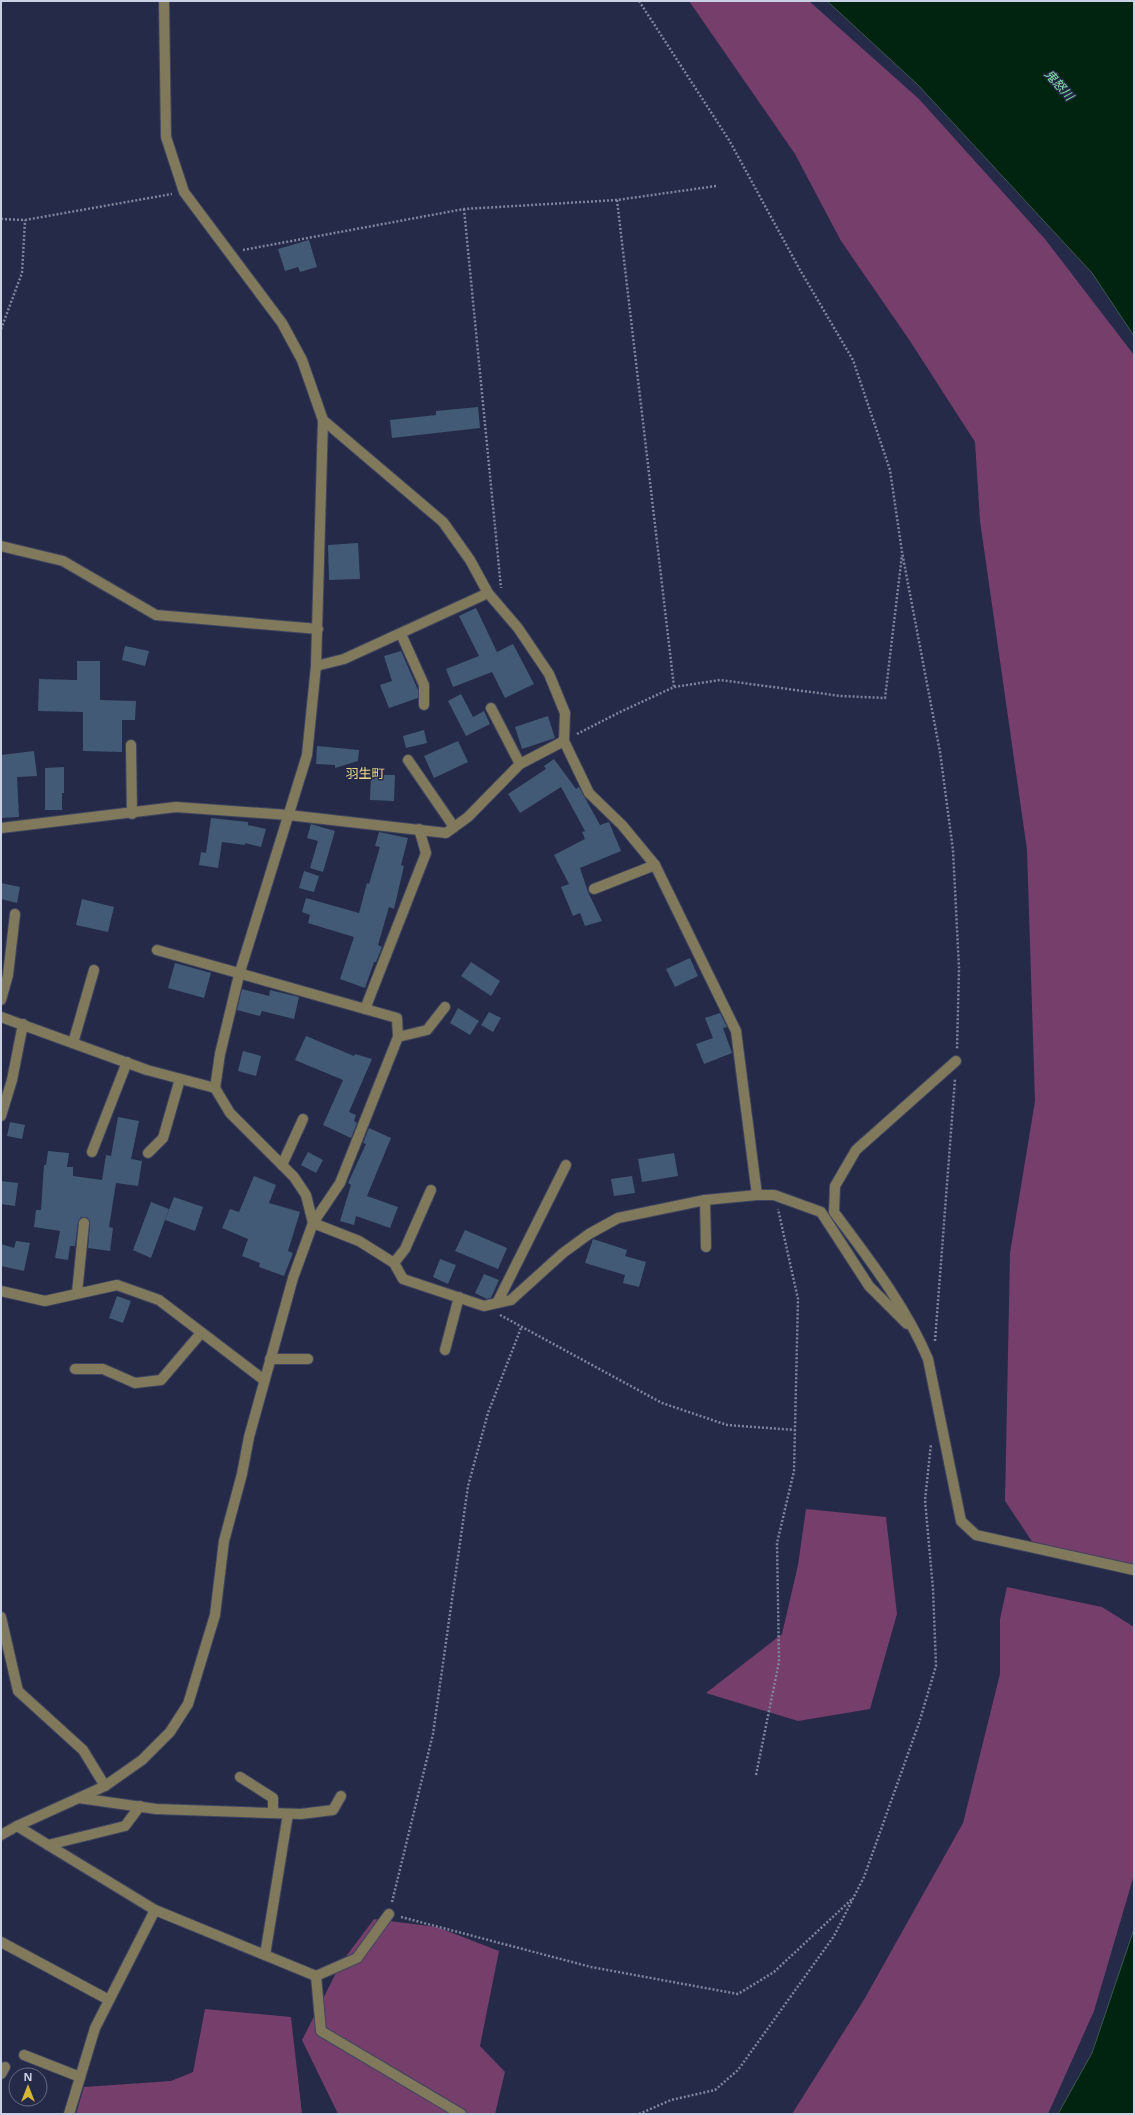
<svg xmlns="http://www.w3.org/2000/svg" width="1135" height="2115" viewBox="0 0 1135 2115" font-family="'Open Sans','Noto Sans JP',sans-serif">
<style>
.forest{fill:#753e6b}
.water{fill:#00240f;stroke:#3d584f}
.building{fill:#435a76}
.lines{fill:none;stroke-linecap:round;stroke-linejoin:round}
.minor-casing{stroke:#3f4560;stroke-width:12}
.path{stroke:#7f859d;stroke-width:2.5;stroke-dasharray:2 2;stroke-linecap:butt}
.minor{stroke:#81795b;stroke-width:10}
.labels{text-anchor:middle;stroke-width:3;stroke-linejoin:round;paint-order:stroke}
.water-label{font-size:12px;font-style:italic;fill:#85e5a6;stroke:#242a47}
.quarter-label{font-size:13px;fill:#ebd588;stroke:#242a47}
</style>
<rect width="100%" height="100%" fill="#242a47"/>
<!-- forest -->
<g class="forest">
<polygon points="689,1 809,1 919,99 1045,239 1134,355 1134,1565 1039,1552 1005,1501 1010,1253 1035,1101 1027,850 980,521 975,442 910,341 841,241 795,154"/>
<polygon points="806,1509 886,1517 897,1614 870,1709 798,1721 706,1693 782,1634 798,1565"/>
<polygon points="1007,1587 1102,1607 1134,1627 1134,1875 1094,2011 1048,2114 792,2114 865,1998 963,1823 1000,1674 1000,1619"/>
<polygon points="374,1919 437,1927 499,1951 480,2046 505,2072 495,2114 338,2114 302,2040 341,1963"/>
<polygon points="205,2009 291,2017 302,2114 76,2114 84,2087 171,2081 193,2072"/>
</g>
<!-- water -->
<g class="water">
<polygon points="827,1 1134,1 1134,336 1092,273 918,85"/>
<polygon points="1134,1929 1134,2114 1058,2114 1092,2053"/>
</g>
<!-- building -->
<g class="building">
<polygon points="309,240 317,267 300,272 298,267 285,271 278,249"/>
<polygon points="478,407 480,428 392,438 390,420 436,415 436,411"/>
<polygon points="358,543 360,579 329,580 328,545"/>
<polygon points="476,608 497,652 513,644 534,684 505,698 492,672 453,687 446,669 479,656 459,616"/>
<polygon points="125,646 149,651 145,666 122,660"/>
<polygon points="401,651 418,690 418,698 389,708 380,685 392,681 384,656"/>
<polygon points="77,661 100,661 100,700 136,701 135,720 122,720 122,752 83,751 83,712 38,711 39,679 77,680"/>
<polygon points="461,694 473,717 484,711 490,724 466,736 448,701"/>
<polygon points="548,716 555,738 522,749 515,727"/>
<polygon points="424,730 427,743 406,748 403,736"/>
<polygon points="458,741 468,762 434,778 424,756"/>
<polygon points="317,746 359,750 358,761 335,768 335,765 316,764"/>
<polygon points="34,751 37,776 17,777 19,817 1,818 1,755"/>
<polygon points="554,759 576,789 579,787 600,825 609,822 621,851 580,868 588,892 602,921 585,926 580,913 573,916 561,887 569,884 554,855 585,839 582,832 585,831 561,787 520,813 508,794 546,769 544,766"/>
<polygon points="64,767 64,793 62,793 62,810 45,810 45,768"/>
<polygon points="371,775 395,775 394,801 370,800"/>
<polygon points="211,818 248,822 248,825 266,829 261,847 245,843 245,845 222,842 218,868 199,865 201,852 206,853"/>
<polygon points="311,824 335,831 323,872 310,868 318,841 307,838"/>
<polygon points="379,832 408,838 401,865 404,866 394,909 389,907 378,945 382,947 376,962 374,962 365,988 340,979 354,937 308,923 310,915 302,912 306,898 359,913 367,883 369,884 380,847 375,846"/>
<polygon points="304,871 319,876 314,892 299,888"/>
<polygon points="1,883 20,887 17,903 1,899"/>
<polygon points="82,899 114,907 108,932 76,925"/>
<polygon points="690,958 698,976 675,987 666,969"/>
<polygon points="471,962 500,981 491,996 461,976"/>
<polygon points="175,963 211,973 204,998 168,988"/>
<polygon points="242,989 269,996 270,990 299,997 294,1019 262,1011 260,1016 237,1010"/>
<polygon points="458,1008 479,1021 470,1035 450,1023"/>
<polygon points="489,1012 501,1018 493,1032 481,1025"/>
<polygon points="720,1013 727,1027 723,1028 732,1053 704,1064 696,1044 713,1038 705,1018"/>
<polygon points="306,1036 354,1056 355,1054 372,1059 349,1112 356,1115 354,1121 357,1123 351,1138 323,1125 343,1080 295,1060"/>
<polygon points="243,1051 261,1056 256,1076 238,1071"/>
<polygon points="118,1117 139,1121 131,1159 142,1161 138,1186 116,1183 109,1227 113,1228 110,1251 88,1248 90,1223 88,1218 84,1217 81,1217 78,1222 75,1246 70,1246 68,1260 55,1258 60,1231 34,1227 36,1210 41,1210 44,1165 46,1165 48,1151 69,1153 67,1167 73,1167 73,1176 102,1180 106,1155 111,1156"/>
<polygon points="10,1122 25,1125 22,1139 7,1136"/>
<polygon points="369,1128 391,1138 367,1196 398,1207 390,1228 356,1216 354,1225 340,1221 351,1185 348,1183 366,1144 363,1143"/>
<polygon points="308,1152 323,1160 316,1173 301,1165"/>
<polygon points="674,1153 678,1176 642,1182 638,1159"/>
<polygon points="254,1176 276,1185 269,1203 300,1212 288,1251 293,1253 284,1276 259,1267 260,1263 242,1256 248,1239 222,1228 230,1209 239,1212"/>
<polygon points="632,1176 635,1193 614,1196 611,1179"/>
<polygon points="1,1181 18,1183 15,1206 1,1204"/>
<polygon points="174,1197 203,1207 195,1231 165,1220"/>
<polygon points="151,1202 169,1209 151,1258 133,1250"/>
<polygon points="465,1230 507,1248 498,1269 455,1251"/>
<polygon points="593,1239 627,1250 625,1256 646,1262 639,1287 623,1283 625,1275 585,1263"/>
<polygon points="16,1241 30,1243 24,1271 1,1266 1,1244 14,1248"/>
<polygon points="440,1259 456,1265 448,1284 433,1277"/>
<polygon points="484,1274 499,1280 491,1298 487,1299 475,1293"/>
<polygon points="117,1296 131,1301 123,1323 109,1318"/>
</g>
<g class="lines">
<defs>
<g id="minor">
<polyline points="164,1 166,137 184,192 282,323 302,360 323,420 316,666 307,755 239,975 220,1054 215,1088 230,1113 294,1177 306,1195 313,1223"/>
<polyline points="323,420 443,522 470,560 488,593 518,628 549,674 565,713 564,741 589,793 622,825 655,865 736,1031 757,1195"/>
<polyline points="1,546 63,561 156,615 318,629"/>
<polyline points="401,634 424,685 424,705"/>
<polyline points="316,666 344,659 488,593"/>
<polyline points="491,708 520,764"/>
<polyline points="131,745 132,814"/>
<polyline points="408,760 454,827"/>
<polyline points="1,828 176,807 288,815 446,833 468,817 520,764 564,741"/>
<polyline points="594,889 655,865"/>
<polyline points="1,1000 8,975 15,914"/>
<polyline points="365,1009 426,853 419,829"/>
<polyline points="1,1017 147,1070 215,1088"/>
<polyline points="398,1037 427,1030 445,1007"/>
<polyline points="73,1043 94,970"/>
<path d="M 956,1061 L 856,1150 L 835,1186 L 834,1212 C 869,1259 905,1305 928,1359 L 961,1521 L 976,1535 L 1134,1570"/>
<polyline points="1,1116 12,1080 23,1024"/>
<polyline points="92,1152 127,1062"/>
<polyline points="148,1153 163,1138 180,1079"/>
<polyline points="282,1165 303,1119"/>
<polyline points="705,1200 706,1247"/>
<polyline points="313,1223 359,1241 394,1263 403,1279 484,1306 511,1300 563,1253 589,1234 618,1218 705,1200 757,1195 774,1195 821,1212 869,1286 907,1324"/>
<polyline points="394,1263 405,1249 431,1190"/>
<polyline points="1,1291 45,1301 117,1285 159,1300 264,1380"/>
<polyline points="77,1293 84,1223"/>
<polyline points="497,1303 566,1165"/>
<polyline points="445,1350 459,1297"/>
<polyline points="270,1359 308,1359"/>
<polyline points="75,1369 103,1369 135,1383 161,1380 201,1333"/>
<polyline points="1,1617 18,1691 83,1750 105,1786"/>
<polyline points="240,1777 273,1798 273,1813"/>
<polyline points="79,1798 156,1809 301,1814 333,1810 341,1796"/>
<polyline points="17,1826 155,1910 316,1976 357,1958 389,1914"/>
<polyline points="1,1835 17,1826 105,1786 142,1760 170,1732 188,1704 215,1615 224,1541 242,1474 249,1437 293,1278 313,1223 340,1183 398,1037 397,1018 157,950"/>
<polyline points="48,1845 125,1826 140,1806"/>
<polyline points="1,1942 109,2000"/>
<polyline points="265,1955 288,1814"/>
<polyline points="316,1976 321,2031 461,2114"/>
<polyline points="24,2055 80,2077"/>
<polyline points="1,2074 5,2067"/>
<polyline points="69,2114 95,2028 155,1910"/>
</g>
</defs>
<!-- minor casing -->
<use href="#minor" class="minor-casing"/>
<!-- path -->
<g class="path">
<polyline points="639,1 729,140 800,270 853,360 890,470 902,552 940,752 953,850 959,968 957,1050"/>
<polyline points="617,200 674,687"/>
<polyline points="464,209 501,588"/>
<polyline points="1,219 25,220 172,194"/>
<polyline points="243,250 464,209 617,200 716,186"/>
<polyline points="1,329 22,273 25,220"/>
<polyline points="577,734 620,712 674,687 720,680 841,696 885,698 902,555"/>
<polyline points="500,1315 662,1403 727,1425 795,1430"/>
<polyline points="935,1341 955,1079"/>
<polyline points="756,1775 779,1662 777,1543 794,1471 798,1299 778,1209"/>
<polyline points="392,1902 433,1734 468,1486 488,1413 521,1328"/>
<polyline points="401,1917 591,1967 738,1994 774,1972 852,1899"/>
<polyline points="639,2114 671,2100 715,2090 738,2070 834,1936 864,1877 919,1723 936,1666 933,1589 925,1500 931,1444"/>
</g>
<!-- minor -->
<use href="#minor" class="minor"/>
</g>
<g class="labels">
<!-- water labels -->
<g class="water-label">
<text transform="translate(1059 85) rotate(48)" y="4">鬼怒川</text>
</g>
<!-- quarter labels -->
<g class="quarter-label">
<text x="365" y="778">羽生町</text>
</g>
</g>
<!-- border -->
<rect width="1135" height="2115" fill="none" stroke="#cbd1e4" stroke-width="4"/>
<!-- north arrow -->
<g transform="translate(28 2087)"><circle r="19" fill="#242a47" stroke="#676d86"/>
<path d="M0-3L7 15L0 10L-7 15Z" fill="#d6b534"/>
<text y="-6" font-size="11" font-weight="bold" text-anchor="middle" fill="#cbd1e4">N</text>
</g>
</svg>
